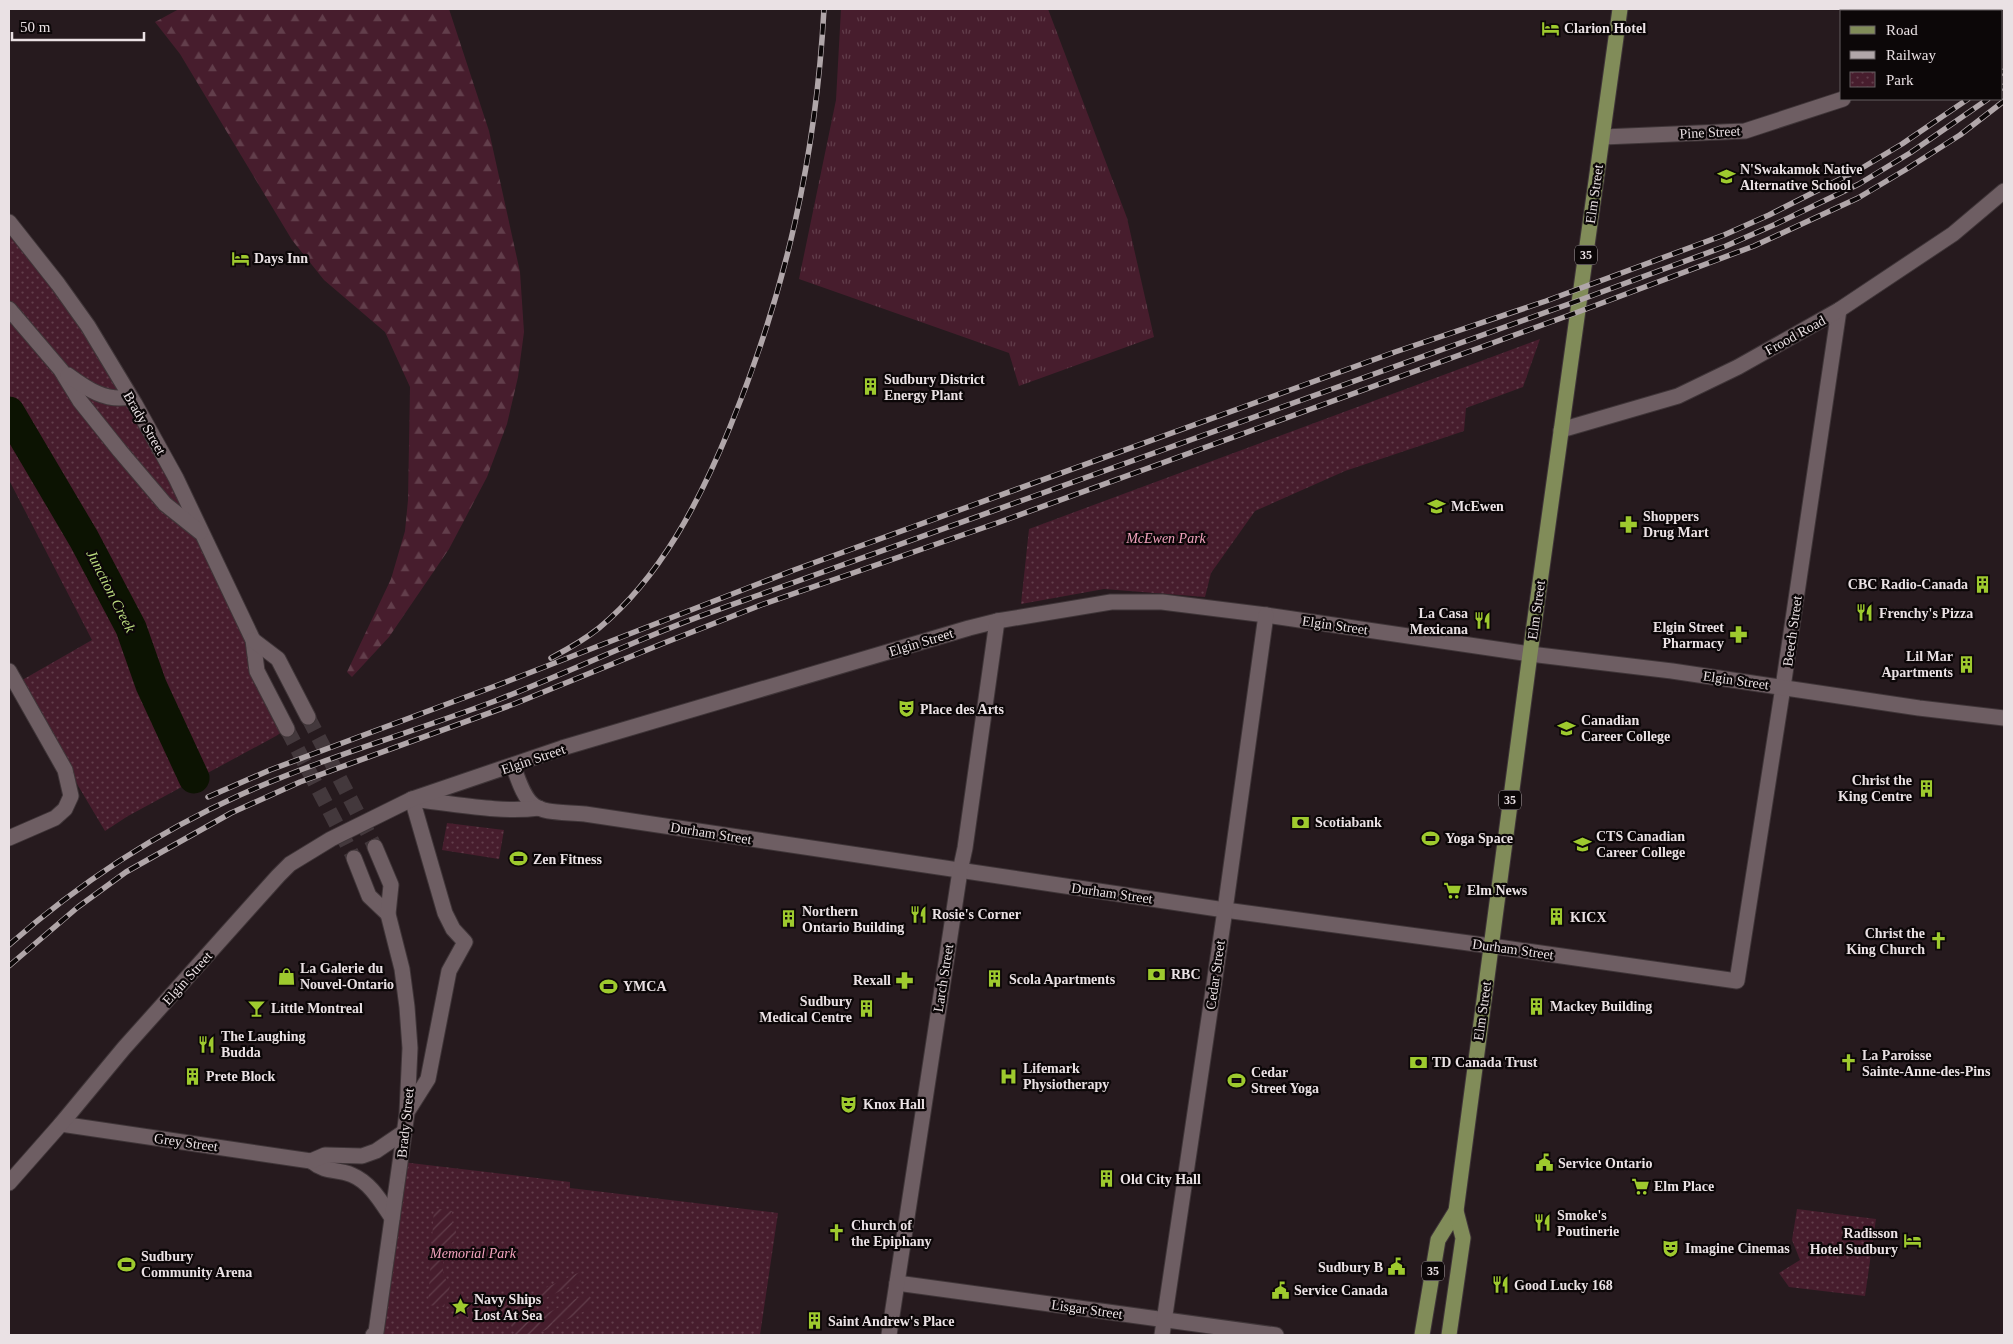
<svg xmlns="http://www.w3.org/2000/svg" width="2013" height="1344" viewBox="0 0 2013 1344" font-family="Georgia,serif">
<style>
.grass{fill:url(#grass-tufts)}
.forest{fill:url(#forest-firs)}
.park{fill:url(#park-dots)}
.garden{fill:url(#garden-furrows)}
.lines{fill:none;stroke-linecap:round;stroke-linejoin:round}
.river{stroke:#0c1302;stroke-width:31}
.secondary-tunnel{stroke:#43383c;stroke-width:15;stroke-dasharray:15 8;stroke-linecap:butt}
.street-casing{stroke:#3f3538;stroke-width:17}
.secondary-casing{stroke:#3f3538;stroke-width:17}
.primary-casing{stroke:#3f3538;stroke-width:17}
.street{stroke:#6e5e63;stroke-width:15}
.secondary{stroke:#6e5e63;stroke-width:15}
.primary{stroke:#818c59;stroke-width:15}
.rail-casing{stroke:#b0a6a9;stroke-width:5.5}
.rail{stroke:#0c0708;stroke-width:4;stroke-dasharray:11;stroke-linecap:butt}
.labels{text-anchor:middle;stroke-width:4.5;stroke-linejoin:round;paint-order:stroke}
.shield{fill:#0c0708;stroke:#a7a0a2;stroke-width:1}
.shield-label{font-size:12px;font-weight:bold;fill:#eae1e4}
.poi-label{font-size:14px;font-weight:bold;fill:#eae1e4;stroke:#0c0708;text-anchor:start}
.street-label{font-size:14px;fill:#eae1e4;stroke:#0c0708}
.park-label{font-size:14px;font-style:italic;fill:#f4a4bf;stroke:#0c0708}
.water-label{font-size:15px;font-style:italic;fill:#bbdb7f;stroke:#0c0708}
</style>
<defs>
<pattern id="grass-tufts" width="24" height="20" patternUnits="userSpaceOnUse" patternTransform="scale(1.25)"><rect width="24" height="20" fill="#471d2d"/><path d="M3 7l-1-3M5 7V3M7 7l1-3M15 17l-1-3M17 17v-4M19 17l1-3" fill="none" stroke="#623e4b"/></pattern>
<pattern id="forest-firs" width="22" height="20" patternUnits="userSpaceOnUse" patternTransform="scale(1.25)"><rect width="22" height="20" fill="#471d2d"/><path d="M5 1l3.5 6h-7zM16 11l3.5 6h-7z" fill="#623e4b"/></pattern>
<pattern id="park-dots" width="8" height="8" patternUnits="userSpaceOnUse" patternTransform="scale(1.25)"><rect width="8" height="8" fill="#471d2d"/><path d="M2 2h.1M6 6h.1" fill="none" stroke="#623e4b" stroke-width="1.8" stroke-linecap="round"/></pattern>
<pattern id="garden-furrows" width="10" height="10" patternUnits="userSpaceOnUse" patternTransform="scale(1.25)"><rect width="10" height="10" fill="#471d2d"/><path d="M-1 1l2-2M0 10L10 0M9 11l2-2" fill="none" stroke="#623e4b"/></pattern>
</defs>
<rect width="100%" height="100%" fill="#261a1e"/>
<!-- grass -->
<polygon class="grass" points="841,9 1048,9 1127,218 1154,337 1019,386 1009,353 799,279 836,100"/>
<!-- forest -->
<polygon class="forest" points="179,9 449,9 489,131 520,272 524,332 518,377 507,424 487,477 449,549 389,637 352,677 347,672 391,579 405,531 408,500 410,387 385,332 324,280 292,240 180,54 155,22"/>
<!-- park -->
<g class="park">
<polygon points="9,220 25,239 177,476 285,730 276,736 128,816 105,831 17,683 92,640 9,480"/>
<polygon points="1540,339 1523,387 1466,408 1464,431 1345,471 1255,511 1211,573 1205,597 1104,589 1021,604 1029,529"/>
<polygon points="447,823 504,830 499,859 442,850"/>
<polygon points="402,1162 570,1182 570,1188 778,1213 760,1335 379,1335"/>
<polygon points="1797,1209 1876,1219 1865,1296 1789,1287 1779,1273 1800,1260 1792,1240"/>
</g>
<!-- garden -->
<g class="garden">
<path d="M 434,1208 L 452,1211 C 451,1222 457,1226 456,1235 C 455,1239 453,1242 450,1245 C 442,1259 439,1272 450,1286 L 444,1307 L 428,1305 Z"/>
<path d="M 580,1272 L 581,1281 L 525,1308 L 520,1319 L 530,1322 L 587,1293 L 591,1298 L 589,1309 L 535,1335 L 515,1335 C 511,1324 508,1317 497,1310 Z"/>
</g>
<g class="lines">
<!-- river -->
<polyline class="river" points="9,412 84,539 131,628 151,685 194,778"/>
<!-- secondary-tunnel -->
<g class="secondary-tunnel">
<polyline points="308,717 375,847"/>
<polyline points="287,729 354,858"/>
</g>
<defs>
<g id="street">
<polyline points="1879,11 1880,9"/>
<polyline points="1603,137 1745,131 1843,99"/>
<polyline points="1491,946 1737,981 1783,687 1839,310"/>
<polyline points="897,1283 1276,1335"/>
</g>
<g id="secondary">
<polyline points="9,222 58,284 88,326 135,404 176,478 253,640 257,671 287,729"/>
<polyline points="9,309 61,370 80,401 120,451 165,504 200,532"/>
<path d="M 68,375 C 87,389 106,402 130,397"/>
<polyline points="1561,430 1678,396 1738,367 1839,310 1953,234 2004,191"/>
<polyline points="253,640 278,659 308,717"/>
<polyline points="9,671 65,770 71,796 65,809 55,818 9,838"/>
<path d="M 513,765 C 530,816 535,810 585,814 L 1225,910 L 1491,946"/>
<path d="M 418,800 C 458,804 499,813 539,808"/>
<polyline points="354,858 369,896 388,914"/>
<polyline points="409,1109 428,1079 449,971 465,942 453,929 445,913 412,799"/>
<polyline points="61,1124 311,1161"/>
<path d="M 311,1161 C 327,1174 336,1168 352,1175 C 371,1183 381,1202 392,1218"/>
<polyline points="311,1161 325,1155 362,1156 376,1151 404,1132"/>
<polyline points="9,1183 61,1124 124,1048 278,876 290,864 331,839 412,799 562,748 969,628 997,621 1111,602 1162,602 1266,615 1530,654 1672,671 1919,708 2004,718"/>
<polyline points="373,1335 376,1332 407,1113 410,1048 407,1007 402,969 388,914 391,885 375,847"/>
<polyline points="889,1335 960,871 965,848 997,621"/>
<polyline points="1162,1335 1225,910 1266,615"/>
</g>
<g id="primary">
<polyline points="1422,1335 1438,1240 1456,1211"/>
<polyline points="1449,1335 1463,1238 1456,1211 1530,654 1620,9"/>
</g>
</defs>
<!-- street casing -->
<use href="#street" class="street-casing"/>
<!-- secondary casing -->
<use href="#secondary" class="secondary-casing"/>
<!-- primary casing -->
<use href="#primary" class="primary-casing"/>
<!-- street -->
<use href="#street" class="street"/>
<!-- secondary -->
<use href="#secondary" class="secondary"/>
<!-- primary -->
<use href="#primary" class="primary"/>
<defs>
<g id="rail">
<polyline points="2002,73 2004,71"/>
<polyline points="2002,88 2004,86"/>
<path d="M 551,658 C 568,649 584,640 599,628 C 661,577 700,500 730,427 C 786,291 816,156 824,9"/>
<polyline points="208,797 270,770 498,685 794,570 1395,352 1546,301 1724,235 1769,215 1862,168 1902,144 1968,99"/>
<path d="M 9,945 C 78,884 156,833 240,795 C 322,758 410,733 495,701 C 552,679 608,653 665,630 C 696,617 728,606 759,595 L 1580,300 L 1726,246 L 1776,224 L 1859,184 L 1910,153 L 1988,99"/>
<polyline points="9,966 78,907 126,872 231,813 300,782 514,704 664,643 761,605 997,523 1578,312 1754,246 1858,198 1905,170 1960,135 2004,101"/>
</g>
</defs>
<!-- rail casing -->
<use href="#rail" class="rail-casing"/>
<!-- rail -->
<use href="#rail" class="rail"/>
</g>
<!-- icons -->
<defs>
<symbol id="hotel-bare" viewBox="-9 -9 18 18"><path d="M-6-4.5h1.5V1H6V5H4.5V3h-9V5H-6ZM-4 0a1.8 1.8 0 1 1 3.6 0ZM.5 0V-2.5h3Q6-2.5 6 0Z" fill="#9eca2e" stroke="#0c0708" stroke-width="2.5" paint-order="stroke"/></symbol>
<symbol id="school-bare" viewBox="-9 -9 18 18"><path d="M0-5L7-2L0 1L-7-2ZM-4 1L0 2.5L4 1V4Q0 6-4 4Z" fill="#9eca2e" stroke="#0c0708" stroke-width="2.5" paint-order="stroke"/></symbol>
<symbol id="building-bare" viewBox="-9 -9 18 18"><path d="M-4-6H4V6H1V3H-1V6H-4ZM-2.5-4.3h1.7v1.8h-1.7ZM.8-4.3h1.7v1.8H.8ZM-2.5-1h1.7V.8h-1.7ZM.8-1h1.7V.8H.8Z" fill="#9eca2e" stroke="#0c0708" stroke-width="2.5" paint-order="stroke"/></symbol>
<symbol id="university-bare" viewBox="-9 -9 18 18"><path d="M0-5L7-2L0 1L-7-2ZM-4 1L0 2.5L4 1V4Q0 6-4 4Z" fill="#9eca2e" stroke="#0c0708" stroke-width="2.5" paint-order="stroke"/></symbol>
<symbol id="pharmacy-bare" viewBox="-9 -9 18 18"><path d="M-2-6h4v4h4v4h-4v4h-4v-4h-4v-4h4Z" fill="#9eca2e" stroke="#0c0708" stroke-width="2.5" paint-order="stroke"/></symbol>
<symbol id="restaurant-bare" viewBox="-9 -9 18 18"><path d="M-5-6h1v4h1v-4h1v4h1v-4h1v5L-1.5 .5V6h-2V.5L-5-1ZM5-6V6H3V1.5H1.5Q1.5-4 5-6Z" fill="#9eca2e" stroke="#0c0708" stroke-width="2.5" paint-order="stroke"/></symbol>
<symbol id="theatre-bare" viewBox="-9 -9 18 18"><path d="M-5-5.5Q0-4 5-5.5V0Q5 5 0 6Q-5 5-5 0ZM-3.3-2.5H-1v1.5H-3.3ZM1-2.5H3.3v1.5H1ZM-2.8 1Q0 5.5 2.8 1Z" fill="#9eca2e" stroke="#0c0708" stroke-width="2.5" paint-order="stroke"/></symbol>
<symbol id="bank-bare" viewBox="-9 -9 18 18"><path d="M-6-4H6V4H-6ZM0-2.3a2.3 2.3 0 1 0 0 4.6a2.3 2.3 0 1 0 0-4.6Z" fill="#9eca2e" stroke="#0c0708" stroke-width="2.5" paint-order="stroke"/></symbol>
<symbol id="stadium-bare" viewBox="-9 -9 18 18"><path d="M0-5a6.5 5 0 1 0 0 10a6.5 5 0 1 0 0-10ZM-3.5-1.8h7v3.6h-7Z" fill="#9eca2e" stroke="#0c0708" stroke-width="2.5" paint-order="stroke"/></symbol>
<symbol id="supermarket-bare" viewBox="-9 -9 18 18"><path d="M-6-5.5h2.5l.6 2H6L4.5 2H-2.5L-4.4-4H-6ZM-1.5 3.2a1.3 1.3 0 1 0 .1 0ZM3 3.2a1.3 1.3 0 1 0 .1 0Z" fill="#9eca2e" stroke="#0c0708" stroke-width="2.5" paint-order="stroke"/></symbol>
<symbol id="church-bare" viewBox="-9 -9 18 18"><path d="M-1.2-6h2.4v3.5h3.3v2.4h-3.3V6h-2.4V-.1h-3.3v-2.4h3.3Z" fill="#9eca2e" stroke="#0c0708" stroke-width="2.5" paint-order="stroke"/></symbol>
<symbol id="shop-bare" viewBox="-9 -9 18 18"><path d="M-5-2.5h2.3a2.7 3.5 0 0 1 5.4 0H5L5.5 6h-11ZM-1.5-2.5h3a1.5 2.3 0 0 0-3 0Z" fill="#9eca2e" stroke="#0c0708" stroke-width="2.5" paint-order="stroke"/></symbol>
<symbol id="bar-bare" viewBox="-9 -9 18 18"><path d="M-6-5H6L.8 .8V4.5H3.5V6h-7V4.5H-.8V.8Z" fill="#9eca2e" stroke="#0c0708" stroke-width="2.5" paint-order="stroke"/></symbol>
<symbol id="hospital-bare" viewBox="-9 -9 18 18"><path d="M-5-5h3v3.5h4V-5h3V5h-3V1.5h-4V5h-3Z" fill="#9eca2e" stroke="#0c0708" stroke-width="2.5" paint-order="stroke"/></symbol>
<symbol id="civic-bare" viewBox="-9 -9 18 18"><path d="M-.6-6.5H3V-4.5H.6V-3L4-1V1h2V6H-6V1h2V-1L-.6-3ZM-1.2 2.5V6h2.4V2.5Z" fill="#9eca2e" stroke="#0c0708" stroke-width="2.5" paint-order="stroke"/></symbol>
<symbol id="sight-bare" viewBox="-9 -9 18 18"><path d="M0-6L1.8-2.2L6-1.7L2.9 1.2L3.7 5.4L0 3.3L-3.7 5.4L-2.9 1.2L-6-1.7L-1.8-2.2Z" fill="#9eca2e" stroke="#0c0708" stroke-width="2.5" paint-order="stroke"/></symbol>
</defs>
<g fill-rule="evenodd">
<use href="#hotel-bare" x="1538" y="16" width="25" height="25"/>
<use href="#school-bare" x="1714" y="164" width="25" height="25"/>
<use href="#hotel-bare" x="228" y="246" width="25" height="25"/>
<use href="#building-bare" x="858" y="374" width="25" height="25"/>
<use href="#university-bare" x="1424" y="494" width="25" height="25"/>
<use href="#pharmacy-bare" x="1616" y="512" width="25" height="25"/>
<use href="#building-bare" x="1970" y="572" width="25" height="25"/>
<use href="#restaurant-bare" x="1852" y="600" width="25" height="25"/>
<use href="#restaurant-bare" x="1470" y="608" width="25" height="25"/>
<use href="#pharmacy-bare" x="1726" y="622" width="25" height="25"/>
<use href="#building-bare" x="1954" y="652" width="25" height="25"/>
<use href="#theatre-bare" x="894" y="696" width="25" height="25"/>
<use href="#university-bare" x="1554" y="716" width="25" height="25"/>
<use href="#building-bare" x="1914" y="776" width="25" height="25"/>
<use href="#bank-bare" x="1288" y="810" width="25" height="25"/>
<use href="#stadium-bare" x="1418" y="826" width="25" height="25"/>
<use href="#university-bare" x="1570" y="832" width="25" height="25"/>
<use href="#stadium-bare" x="506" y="846" width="25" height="25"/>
<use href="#supermarket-bare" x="1440" y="878" width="25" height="25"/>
<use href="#restaurant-bare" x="906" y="902" width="25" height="25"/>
<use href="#building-bare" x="1544" y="904" width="25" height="25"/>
<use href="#building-bare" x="776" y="906" width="25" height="25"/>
<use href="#church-bare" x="1926" y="928" width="25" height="25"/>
<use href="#bank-bare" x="1144" y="962" width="25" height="25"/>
<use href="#shop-bare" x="274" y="964" width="25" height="25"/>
<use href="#building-bare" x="982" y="966" width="25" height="25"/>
<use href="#pharmacy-bare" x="892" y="968" width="25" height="25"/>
<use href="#stadium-bare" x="596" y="974" width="25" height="25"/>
<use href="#building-bare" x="1524" y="994" width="25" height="25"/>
<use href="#bar-bare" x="244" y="996" width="25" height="25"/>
<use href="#building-bare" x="854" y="996" width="25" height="25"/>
<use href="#restaurant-bare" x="194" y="1032" width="25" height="25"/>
<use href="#bank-bare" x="1406" y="1050" width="25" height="25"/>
<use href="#church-bare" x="1836" y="1050" width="25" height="25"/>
<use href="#building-bare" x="180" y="1064" width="25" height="25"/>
<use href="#hospital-bare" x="996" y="1064" width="25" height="25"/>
<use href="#stadium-bare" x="1224" y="1068" width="25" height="25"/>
<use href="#theatre-bare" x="836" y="1092" width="25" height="25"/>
<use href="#civic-bare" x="1532" y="1150" width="25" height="25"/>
<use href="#building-bare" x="1094" y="1166" width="25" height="25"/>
<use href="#supermarket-bare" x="1628" y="1174" width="25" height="25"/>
<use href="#restaurant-bare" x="1530" y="1210" width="25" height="25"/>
<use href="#church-bare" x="824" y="1220" width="25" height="25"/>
<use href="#hotel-bare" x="1900" y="1228" width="25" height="25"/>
<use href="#theatre-bare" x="1658" y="1236" width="25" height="25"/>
<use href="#stadium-bare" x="114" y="1252" width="25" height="25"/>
<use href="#civic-bare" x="1384" y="1254" width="25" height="25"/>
<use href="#restaurant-bare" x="1488" y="1272" width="25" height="25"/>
<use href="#civic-bare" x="1268" y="1278" width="25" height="25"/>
<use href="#sight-bare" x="448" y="1294" width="25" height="25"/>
<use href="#building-bare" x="802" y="1308" width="25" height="25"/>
</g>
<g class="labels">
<!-- shield labels -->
<g class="shield">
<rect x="1575" y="245.5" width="22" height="19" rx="4"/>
<rect x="1499" y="790.5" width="22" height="19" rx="4"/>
<rect x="1422" y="1261.5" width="22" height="19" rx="4"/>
</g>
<g class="shield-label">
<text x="1586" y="259">35</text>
<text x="1510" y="804">35</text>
<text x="1433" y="1275">35</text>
</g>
<!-- poi labels -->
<g class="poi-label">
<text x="1564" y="33">Clarion Hotel</text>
<text x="1740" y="174">N'Swakamok Native<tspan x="1740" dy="16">Alternative School</tspan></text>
<text x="254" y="263">Days Inn</text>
<text x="884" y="384">Sudbury District<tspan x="884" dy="16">Energy Plant</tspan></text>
<text x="1451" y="511">McEwen</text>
<text x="1643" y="521">Shoppers<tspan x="1643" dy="16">Drug Mart</tspan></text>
<text x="1968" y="589" text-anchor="end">CBC Radio-Canada</text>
<text x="1468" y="618" text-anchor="end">La Casa<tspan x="1468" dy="16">Mexicana</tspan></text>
<text x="1879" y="618">Frenchy's Pizza</text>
<text x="1724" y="632" text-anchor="end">Elgin Street<tspan x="1724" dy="16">Pharmacy</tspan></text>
<text x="1953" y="661" text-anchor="end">Lil Mar<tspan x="1953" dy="16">Apartments</tspan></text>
<text x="920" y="714">Place des Arts</text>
<text x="1581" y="725">Canadian<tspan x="1581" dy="16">Career College</tspan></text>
<text x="1912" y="785" text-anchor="end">Christ the<tspan x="1912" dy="16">King Centre</tspan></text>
<text x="1315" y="827">Scotiabank</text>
<text x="1596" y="841">CTS Canadian<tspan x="1596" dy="16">Career College</tspan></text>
<text x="1445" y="843">Yoga Space</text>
<text x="533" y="864">Zen Fitness</text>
<text x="1467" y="895">Elm News</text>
<text x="802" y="916">Northern<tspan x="802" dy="16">Ontario Building</tspan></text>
<text x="932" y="919">Rosie's Corner</text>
<text x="1570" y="922">KICX</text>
<text x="1925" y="938" text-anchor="end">Christ the<tspan x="1925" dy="16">King Church</tspan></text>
<text x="300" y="973">La Galerie du<tspan x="300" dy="16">Nouvel-Ontario</tspan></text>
<text x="1171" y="979">RBC</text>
<text x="1009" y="984">Scola Apartments</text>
<text x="891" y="985" text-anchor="end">Rexall</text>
<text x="623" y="991">YMCA</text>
<text x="852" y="1006" text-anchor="end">Sudbury<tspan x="852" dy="16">Medical Centre</tspan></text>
<text x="1550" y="1011">Mackey Building</text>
<text x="271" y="1013">Little Montreal</text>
<text x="221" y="1041">The Laughing<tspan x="221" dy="16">Budda</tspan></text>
<text x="1862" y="1060">La Paroisse<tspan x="1862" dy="16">Sainte-Anne-des-Pins</tspan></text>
<text x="1432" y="1067">TD Canada Trust</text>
<text x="1023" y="1073">Lifemark<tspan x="1023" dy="16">Physiotherapy</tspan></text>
<text x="1251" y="1077">Cedar<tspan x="1251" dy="16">Street Yoga</tspan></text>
<text x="206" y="1081">Prete Block</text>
<text x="863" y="1109">Knox Hall</text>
<text x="1558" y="1168">Service Ontario</text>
<text x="1120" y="1184">Old City Hall</text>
<text x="1654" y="1191">Elm Place</text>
<text x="1557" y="1220">Smoke's<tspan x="1557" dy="16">Poutinerie</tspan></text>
<text x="851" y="1230">Church of<tspan x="851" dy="16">the Epiphany</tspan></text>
<text x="1898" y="1238" text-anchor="end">Radisson<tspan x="1898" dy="16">Hotel Sudbury</tspan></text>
<text x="1685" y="1253">Imagine Cinemas</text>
<text x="141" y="1261">Sudbury<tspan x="141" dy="16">Community Arena</tspan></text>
<text x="1383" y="1272" text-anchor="end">Sudbury B</text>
<text x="1514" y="1290">Good Lucky 168</text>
<text x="1294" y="1295">Service Canada</text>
<text x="474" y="1304">Navy Ships<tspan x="474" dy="16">Lost At Sea</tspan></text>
<text x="828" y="1326">Saint Andrew's Place</text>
</g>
<!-- street labels -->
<g class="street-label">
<text transform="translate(1710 132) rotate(-3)" y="5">Pine Street</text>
<text transform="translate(1594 194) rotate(-82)" y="5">Elm Street</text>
<text transform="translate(1795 335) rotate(-29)" y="5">Frood Road</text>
<text transform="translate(145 423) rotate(60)" y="5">Brady Street</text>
<text transform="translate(1536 610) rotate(-82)" y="5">Elm Street</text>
<text transform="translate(1335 625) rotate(8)" y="5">Elgin Street</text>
<text transform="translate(1792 631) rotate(-82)" y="5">Beech Street</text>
<text transform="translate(921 642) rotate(-17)" y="5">Elgin Street</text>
<text transform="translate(1736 680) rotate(8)" y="5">Elgin Street</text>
<text transform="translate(533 759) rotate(-19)" y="5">Elgin Street</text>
<text transform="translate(711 833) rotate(9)" y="5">Durham Street</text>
<text transform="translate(1112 893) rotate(8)" y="5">Durham Street</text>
<text transform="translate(1513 949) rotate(8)" y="5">Durham Street</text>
<text transform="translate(1215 975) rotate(-82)" y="5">Cedar Street</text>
<text transform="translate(187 978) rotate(-48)" y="5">Elgin Street</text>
<text transform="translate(943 978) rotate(-81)" y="5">Larch Street</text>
<text transform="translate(1482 1011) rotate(-82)" y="5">Elm Street</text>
<text transform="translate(405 1123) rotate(-84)" y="5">Brady Street</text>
<text transform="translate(186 1142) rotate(8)" y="5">Grey Street</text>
<text transform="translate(1087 1309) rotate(8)" y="5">Lisgar Street</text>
</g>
<!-- park labels -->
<g class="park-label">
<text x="1166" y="543">McEwen Park</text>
<text x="473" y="1258">Memorial Park</text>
</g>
<!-- water labels -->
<g class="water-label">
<text transform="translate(111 591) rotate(63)" y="5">Junction Creek</text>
</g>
</g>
<!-- border -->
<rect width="2013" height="1344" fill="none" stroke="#eae1e4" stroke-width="20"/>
<!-- legend -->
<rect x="1840" y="10" width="162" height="90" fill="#0c0708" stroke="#655e60"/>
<rect x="1850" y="26" width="25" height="8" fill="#818c59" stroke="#655e60"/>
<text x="1886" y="35" font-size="15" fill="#eae1e4">Road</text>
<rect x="1850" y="51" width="25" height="8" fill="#b0a6a9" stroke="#655e60"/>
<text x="1886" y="60" font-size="15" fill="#eae1e4">Railway</text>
<rect x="1850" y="72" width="25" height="15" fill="url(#park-dots)" stroke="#655e60"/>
<text x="1886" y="85" font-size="15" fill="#eae1e4">Park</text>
<!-- scale -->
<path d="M12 32v8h132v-8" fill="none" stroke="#eae1e4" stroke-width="2.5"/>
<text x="20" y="32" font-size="15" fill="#eae1e4" stroke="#0c0708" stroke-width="4" paint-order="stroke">50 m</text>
</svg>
